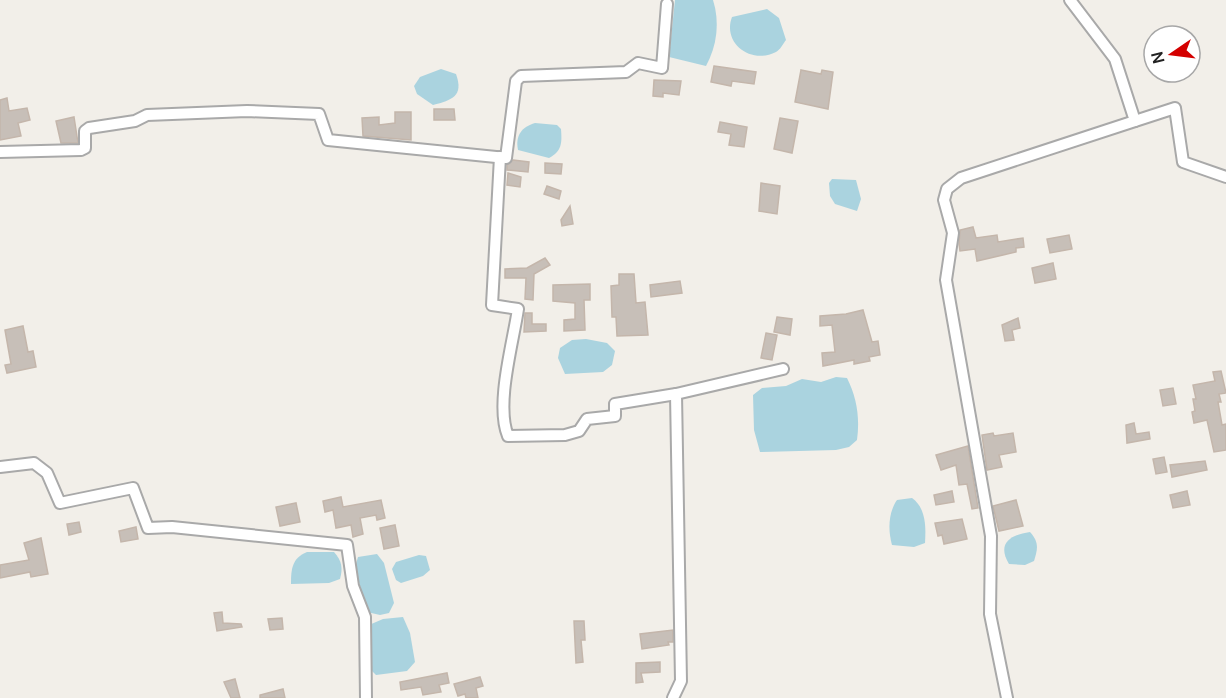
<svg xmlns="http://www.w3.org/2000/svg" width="1226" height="698" viewBox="0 0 1226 698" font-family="Manrope,sans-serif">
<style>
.water{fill:#aad3df}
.building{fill:#c7bfb8;stroke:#c4b6ab;stroke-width:1.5}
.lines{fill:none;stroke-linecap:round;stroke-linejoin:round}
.minor-casing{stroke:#a9a9a9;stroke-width:14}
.minor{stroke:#fff;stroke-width:10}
</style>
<rect width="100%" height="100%" fill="#f2efe9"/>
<!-- water -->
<g class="water">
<path d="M 675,0 L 713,0 C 720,22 717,46 706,66 L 669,57 Z"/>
<path d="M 767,9 L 779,18 L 786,40 C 783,44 780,50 776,52 C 751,65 722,43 732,17 Z"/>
<path d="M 441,69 L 456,74 C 464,96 452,100 433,105 L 417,94 L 414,86 L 420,77 Z"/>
<path d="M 535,123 L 557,125 L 561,129 C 562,143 562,151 549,158 L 518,150 C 515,135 522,127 535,123 Z"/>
<polygon points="832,179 856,180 861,199 857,211 835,204 830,196 829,183"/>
<polygon points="586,339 607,343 615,351 612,365 603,372 565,374 558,358 560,348 572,340"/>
<path d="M 836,377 L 847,378 C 857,398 860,418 857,440 L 849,447 L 836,450 L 760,452 L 754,430 L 753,395 L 762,388 L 786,386 L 802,379 L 821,382 Z"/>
<path d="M 912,498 C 926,508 926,527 925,543 L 914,547 L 892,545 C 888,531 888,513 897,500 Z"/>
<path d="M 1030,532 C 1039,542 1038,549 1034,561 L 1025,565 L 1009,564 C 997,544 1009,535 1030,532 Z"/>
<path d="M 307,552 L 334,552 C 342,561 343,568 340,579 L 329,583 L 291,584 C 291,569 292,558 307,552 Z"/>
<polygon points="377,554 384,563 394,603 389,613 380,615 367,612 355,567 358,557"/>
<polygon points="419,555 426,556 430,570 423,576 401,583 396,580 392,569 396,562"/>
<polygon points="403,617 410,633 415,662 407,671 376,675 372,671 369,625 383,619"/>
</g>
<!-- building -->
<g class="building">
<polygon points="714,66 756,72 754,84 732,81 731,86 711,82"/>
<polygon points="801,70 821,74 822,70 833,72 828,109 795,102"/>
<polygon points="654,80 681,81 679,95 663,93 663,97 653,96"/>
<polygon points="7,98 9,111 27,108 30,120 18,123 21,136 0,140 0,100"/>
<polygon points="434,109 454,109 455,120 434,120"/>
<polygon points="395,112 411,112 411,140 363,136 362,118 379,117 379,125 395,123"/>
<polygon points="74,117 78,143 61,143 56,121"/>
<polygon points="780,118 798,121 792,153 774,149"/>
<polygon points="720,122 747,127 744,147 729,145 731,134 718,132"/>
<polygon points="513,160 529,162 528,172 507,170 507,165"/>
<polygon points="545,163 562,164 561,174 545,173"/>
<polygon points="508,173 521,177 520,187 507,185"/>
<polygon points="761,183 780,186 777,214 759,211"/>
<polygon points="547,186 561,191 559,199 544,194"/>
<polygon points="570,206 573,224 562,226 561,220"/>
<polygon points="973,227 976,238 997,235 998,242 1023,238 1024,247 1016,248 1016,252 977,261 975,249 960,251 959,244 960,230"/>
<polygon points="1069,235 1072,249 1050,253 1047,239"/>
<polygon points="545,258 550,265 534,274 533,300 525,299 526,278 505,278 505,269 527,268"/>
<polygon points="1053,263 1056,279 1035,283 1032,268"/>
<polygon points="619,274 634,274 636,303 645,302 648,335 617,336 616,317 612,317 611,286 619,285"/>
<polygon points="680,281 682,293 651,297 650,285"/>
<polygon points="590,284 590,300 584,300 585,330 564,331 564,320 575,319 575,303 553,301 553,285"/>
<polygon points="863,310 872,342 878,341 880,355 869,357 870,361 854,364 854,360 823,366 822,353 835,352 832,325 820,326 820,316 846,314"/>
<polygon points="525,313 532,313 532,324 546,324 546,331 524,332"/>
<polygon points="777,317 792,319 790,335 774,332"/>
<polygon points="1018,318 1020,328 1012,330 1014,340 1005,341 1002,325"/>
<polygon points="23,326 28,352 33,351 36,367 7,373 5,365 11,364 5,330"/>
<polygon points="766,333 777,335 772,360 761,358"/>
<polygon points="1221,371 1226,393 1219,394 1221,402 1218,402 1222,425 1226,424 1226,450 1214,452 1207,420 1194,423 1192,412 1195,411 1193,399 1196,399 1193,385 1215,381 1213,372"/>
<polygon points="1173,388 1176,404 1163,406 1160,390"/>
<polygon points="1134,423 1136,434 1149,432 1150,439 1127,443 1126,425"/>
<polygon points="993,433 994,436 1013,433 1016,452 999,455 1002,467 987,470 982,435"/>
<polygon points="968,446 978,508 972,509 967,484 959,485 956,465 941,470 936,455"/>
<polygon points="1164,457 1167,472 1156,474 1153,459"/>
<polygon points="1205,461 1207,470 1172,477 1170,465"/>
<polygon points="952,491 954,502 936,505 934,495"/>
<polygon points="1187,491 1190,505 1173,508 1170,495"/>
<polygon points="341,497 343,507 381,500 385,518 377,520 376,515 360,518 363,534 353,537 351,525 336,528 333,510 325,512 323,501"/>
<polygon points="1016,500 1023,526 999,531 993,506"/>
<polygon points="296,503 300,522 280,526 276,507"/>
<polygon points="962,519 967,539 944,544 942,535 938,536 935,523"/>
<polygon points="79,522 81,532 69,535 67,524"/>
<polygon points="395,525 399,546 384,549 380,528"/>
<polygon points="136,527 138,539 121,542 119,531"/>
<polygon points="41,538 48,574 31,577 30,572 0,578 0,565 29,560 24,543"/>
<polygon points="222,612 223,623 241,624 242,627 217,631 214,613"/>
<polygon points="282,618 283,629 270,630 268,619"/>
<polygon points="574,621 584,621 585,640 581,640 583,662 576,663"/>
<polygon points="673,630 673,642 668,642 669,645 642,649 640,634"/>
<polygon points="660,662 660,672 641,673 643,682 636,683 636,663"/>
<polygon points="447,673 449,683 439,685 441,692 423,695 421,687 401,690 400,682"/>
<polygon points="480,677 483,686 476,688 478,698 466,698 465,694 458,696 454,684"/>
<polygon points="235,679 240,698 231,698 224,682"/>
<polygon points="283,689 285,698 260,698 260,695"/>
</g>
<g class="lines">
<defs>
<g id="minor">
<polyline points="1135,121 1175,108 1183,162 1226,177"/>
<polyline points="0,152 81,150 85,148 85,131 89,128 135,121 147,115 247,111 319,114 328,140 506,158 516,81 521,76 626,72 638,63 662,68 667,4"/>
<path d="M 500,157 L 492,305 L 518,309 C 513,343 495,405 508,436 L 565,435 L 579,431 L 587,419 L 615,416 L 615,404 L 676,394"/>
<polyline points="0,467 34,463 47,473 60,503 133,488 148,528 172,527 347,545 353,586 365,617 366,698"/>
<polyline points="673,698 681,681 676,394 783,369"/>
<polyline points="1007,698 990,614 991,536 946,280 953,233 944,200 947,189 961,178 1135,121 1115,59 1070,0"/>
</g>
</defs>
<!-- minor casing -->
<use href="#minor" class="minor-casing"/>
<!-- minor -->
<use href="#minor" class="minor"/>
</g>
<!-- north arrow -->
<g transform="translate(1172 54) rotate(256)"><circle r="28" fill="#ffffff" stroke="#a7a7a7" stroke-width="1.5"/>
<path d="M0-4.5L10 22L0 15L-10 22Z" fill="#d40000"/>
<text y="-9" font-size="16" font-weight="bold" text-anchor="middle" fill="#222222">N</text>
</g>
</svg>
